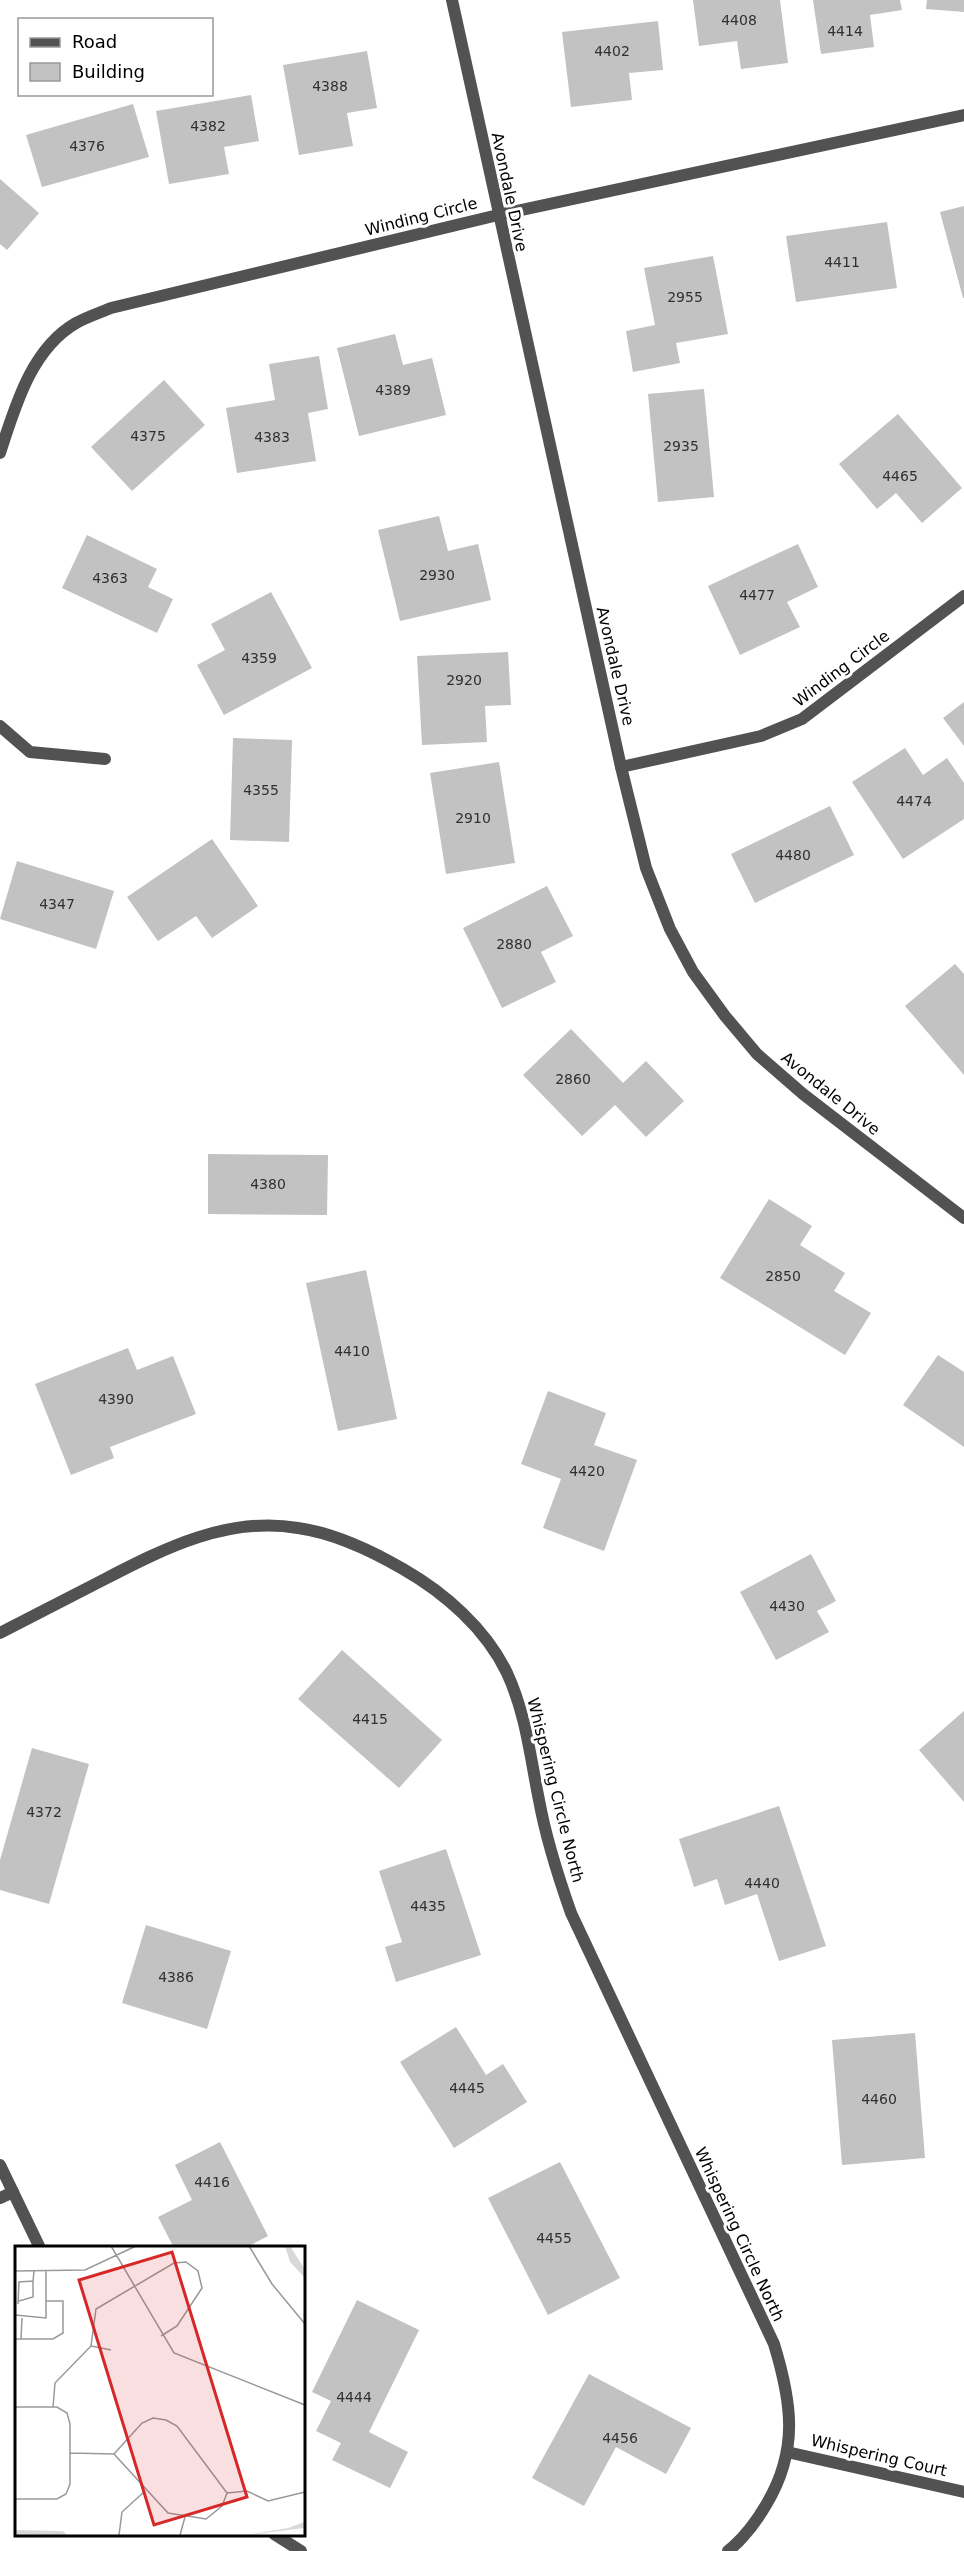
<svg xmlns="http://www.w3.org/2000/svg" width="964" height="2551" viewBox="0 0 964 2551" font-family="'DejaVu Sans',sans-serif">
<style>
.building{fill:#c2c2c2}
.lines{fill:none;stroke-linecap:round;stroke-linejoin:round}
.minor{stroke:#525252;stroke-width:12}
.labels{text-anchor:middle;stroke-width:6;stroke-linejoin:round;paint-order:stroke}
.number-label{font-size:14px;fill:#303030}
.street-label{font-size:16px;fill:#000;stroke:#fff}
.inset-road{fill:none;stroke:#999;stroke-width:1.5}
.view{fill:#d62828;fill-opacity:0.15;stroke:#d62828;stroke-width:3}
.inset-edge{fill:none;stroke:#000;stroke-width:3}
</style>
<rect width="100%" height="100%" fill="#fff"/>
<!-- building -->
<g class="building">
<polygon points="693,0 780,0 788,63 741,69 737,41 699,46"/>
<polygon points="813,0 900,0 902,10 870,15 874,47 821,54"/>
<polygon points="927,0 964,0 964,12 926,9"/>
<polygon points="658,21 663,70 629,73 632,100 571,107 562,32"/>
<polygon points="367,51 377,108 347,113 353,146 299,155 283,65"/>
<polygon points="251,95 259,141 224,147 229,174 169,184 156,111"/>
<polygon points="133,104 149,157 42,187 26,135"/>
<polygon points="0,179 39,213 7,250 0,244"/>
<polygon points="964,206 964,298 963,298 940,212"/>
<polygon points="887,222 897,288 796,302 786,236"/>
<polygon points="713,256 728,334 676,343 680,363 633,372 626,331 655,325 644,268"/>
<polygon points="395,334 403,365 432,358 446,415 359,436 337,348"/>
<polygon points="319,356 328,409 308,413 316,461 237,473 226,408 275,400 269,364"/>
<polygon points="164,380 205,425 132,491 91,447"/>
<polygon points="704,389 714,497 658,502 648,394"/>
<polygon points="898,414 962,488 922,523 896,493 877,509 839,464"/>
<polygon points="439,516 448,551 478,544 491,600 400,621 378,530"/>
<polygon points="87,535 157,569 148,587 173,599 157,633 62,588"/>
<polygon points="798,544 818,587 787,602 800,627 740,655 708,586"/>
<polygon points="271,592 312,668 224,715 197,665 225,650 211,624"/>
<polygon points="508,652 511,705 485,706 487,742 422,745 417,656"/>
<polygon points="964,702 964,746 943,718"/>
<polygon points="233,738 292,740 289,842 230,840"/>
<polygon points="905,748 923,775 947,758 964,783 964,819 903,859 852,782"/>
<polygon points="499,762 515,863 446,874 430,773"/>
<polygon points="830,806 854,855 755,903 731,854"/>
<polygon points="212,839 258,906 212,938 196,916 158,941 127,897"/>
<polygon points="17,861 114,891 96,949 0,919"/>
<polygon points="547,886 573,936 541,952 556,982 502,1008 463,928"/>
<polygon points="955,964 964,974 964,1075 905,1006"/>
<polygon points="571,1029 623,1083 646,1061 684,1101 646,1137 615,1105 582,1136 523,1075"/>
<polygon points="208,1154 328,1155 327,1215 208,1214"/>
<polygon points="769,1199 812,1226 800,1245 845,1273 834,1291 871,1313 845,1355 720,1278"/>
<polygon points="366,1270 397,1419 338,1431 306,1283"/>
<polygon points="128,1348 137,1370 173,1356 196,1414 110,1447 114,1458 71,1475 35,1384"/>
<polygon points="938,1355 964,1372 964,1447 903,1405"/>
<polygon points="548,1391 606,1413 594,1445 637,1460 604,1551 543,1528 561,1479 521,1464"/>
<polygon points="811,1554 836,1601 817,1611 829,1632 776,1660 740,1592"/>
<polygon points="342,1650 442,1740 399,1788 298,1699"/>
<polygon points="964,1711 964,1802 919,1750"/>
<polygon points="32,1748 89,1764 49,1904 0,1890 0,1860"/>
<polygon points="779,1806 826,1946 779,1961 757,1894 725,1905 717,1879 694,1887 679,1839"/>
<polygon points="446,1849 481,1955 396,1982 385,1947 402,1942 379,1871"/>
<polygon points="146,1925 231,1951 207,2029 122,2003"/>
<polygon points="456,2027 486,2075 503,2064 527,2102 454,2148 400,2062"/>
<polygon points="915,2033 925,2158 842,2165 832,2040"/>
<polygon points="220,2142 268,2236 245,2248 174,2248 158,2217 192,2200 175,2165"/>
<polygon points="560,2162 620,2278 548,2315 488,2198"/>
<polygon points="357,2300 419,2330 369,2432 408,2452 390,2488 332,2460 341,2443 316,2431 331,2401 312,2392"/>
<polygon points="589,2374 691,2428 666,2474 616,2447 584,2506 532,2478"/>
</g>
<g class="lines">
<!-- minor -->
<g class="minor">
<polyline points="452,0 621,767 646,868 670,929 693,972 725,1016 757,1054 803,1094 964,1218"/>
<path d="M 0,453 C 15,407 31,349 76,323 C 87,317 99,313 111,308 L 498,215 L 964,115"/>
<polyline points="0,726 30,752 105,759"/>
<polyline points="621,767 761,736 802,719 964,596"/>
<path d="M 0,1633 C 35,1615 70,1597 105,1579 C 165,1548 228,1516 298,1528 C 334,1533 372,1551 403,1569 C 445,1593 486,1629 507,1673 C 526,1714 530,1756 539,1800 C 546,1839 558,1876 571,1913 L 774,2344 C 792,2403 799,2450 766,2505 C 756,2522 743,2539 728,2551"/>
<polyline points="0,2165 40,2248"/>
<polyline points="0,2198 13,2192"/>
<polyline points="787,2452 964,2492"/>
<polyline points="274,2534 301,2551"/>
</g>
</g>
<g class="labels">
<!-- number labels -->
<g class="number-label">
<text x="739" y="25">4408</text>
<text x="845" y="36">4414</text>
<text x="612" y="56">4402</text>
<text x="330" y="91">4388</text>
<text x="208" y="131">4382</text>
<text x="87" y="151">4376</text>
<text x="842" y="267">4411</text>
<text x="685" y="302">2955</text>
<text x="393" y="395">4389</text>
<text x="148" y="441">4375</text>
<text x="272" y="442">4383</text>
<text x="681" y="451">2935</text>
<text x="900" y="481">4465</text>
<text x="437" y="580">2930</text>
<text x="110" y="583">4363</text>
<text x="757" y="600">4477</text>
<text x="259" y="663">4359</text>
<text x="464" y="685">2920</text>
<text x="261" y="795">4355</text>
<text x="914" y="806">4474</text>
<text x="473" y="823">2910</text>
<text x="793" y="860">4480</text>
<text x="57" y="909">4347</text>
<text x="514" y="949">2880</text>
<text x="573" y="1084">2860</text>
<text x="268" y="1189">4380</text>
<text x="783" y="1281">2850</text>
<text x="352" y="1356">4410</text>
<text x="116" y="1404">4390</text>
<text x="587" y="1476">4420</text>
<text x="787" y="1611">4430</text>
<text x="370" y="1724">4415</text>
<text x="44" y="1817">4372</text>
<text x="762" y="1888">4440</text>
<text x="428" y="1911">4435</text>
<text x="176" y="1982">4386</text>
<text x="467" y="2093">4445</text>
<text x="879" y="2104">4460</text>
<text x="212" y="2187">4416</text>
<text x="554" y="2243">4455</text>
<text x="354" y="2402">4444</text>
<text x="620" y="2443">4456</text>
</g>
<!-- street labels -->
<g class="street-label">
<text transform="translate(510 192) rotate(78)" y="6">Avondale Drive</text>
<text transform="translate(421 216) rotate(-14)" y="6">Winding Circle</text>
<text transform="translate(616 666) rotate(77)" y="6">Avondale Drive</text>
<text transform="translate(841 668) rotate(-37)" y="6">Winding Circle</text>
<text transform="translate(831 1093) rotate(39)" y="6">Avondale Drive</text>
<text transform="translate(556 1790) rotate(76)" y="6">Whispering Circle North</text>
<text transform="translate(740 2234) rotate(65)" y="6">Whispering Circle North</text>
<text transform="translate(879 2455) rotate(13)" y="6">Whispering Court</text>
</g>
</g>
<!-- overview -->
<g transform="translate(15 2246)">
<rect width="290" height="290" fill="#fff"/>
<path d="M 270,0 L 275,0 L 289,22 L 289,31 L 275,16 ZM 289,276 L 289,282 L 232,289 L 273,282 ZM 0,284 L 48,285 L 52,289 L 0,289 Z" fill="#d9d9d9"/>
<path class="inset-road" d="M 96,0 L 159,107 L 290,159M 234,0 L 257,38 L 290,78M 0,25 L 70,24 L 121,0M 4,55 L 18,51 L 18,35M 3,58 L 4,36 L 18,35 L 19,25M 0,69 L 31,72 L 31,25M 0,93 L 38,93 L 48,87 L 48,55 L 31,55M 6,93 L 7,72M 76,100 L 96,104M 0,161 L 42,161 L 52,167 L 55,178 L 55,238 L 51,248 L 42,253 L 0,253M 38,161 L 40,137 L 76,100 L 81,63 L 159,17 L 171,16 L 183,25 L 187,42 L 162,80 L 146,90M 55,207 L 99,208 L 127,177 L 138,172 L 151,174 L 162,180 L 212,247M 99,208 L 153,267 L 191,273 L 207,260 L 212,247M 212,247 L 232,245 L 253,255 L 290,246M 104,289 L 107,266 L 130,245M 165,289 L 170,271"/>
<path class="view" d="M 157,6 L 232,251 L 139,279 L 64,34 Z"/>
<rect width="290" height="290" class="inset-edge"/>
</g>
<!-- legend -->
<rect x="18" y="18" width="195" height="78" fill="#ffffff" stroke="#999999" stroke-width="1.5"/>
<rect x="30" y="38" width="30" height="9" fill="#525252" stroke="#999999" stroke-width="1.5"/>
<text x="72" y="48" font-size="18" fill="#000000">Road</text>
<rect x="30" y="63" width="30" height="18" fill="#c2c2c2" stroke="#999999" stroke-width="1.5"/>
<text x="72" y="78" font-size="18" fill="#000000">Building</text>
</svg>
